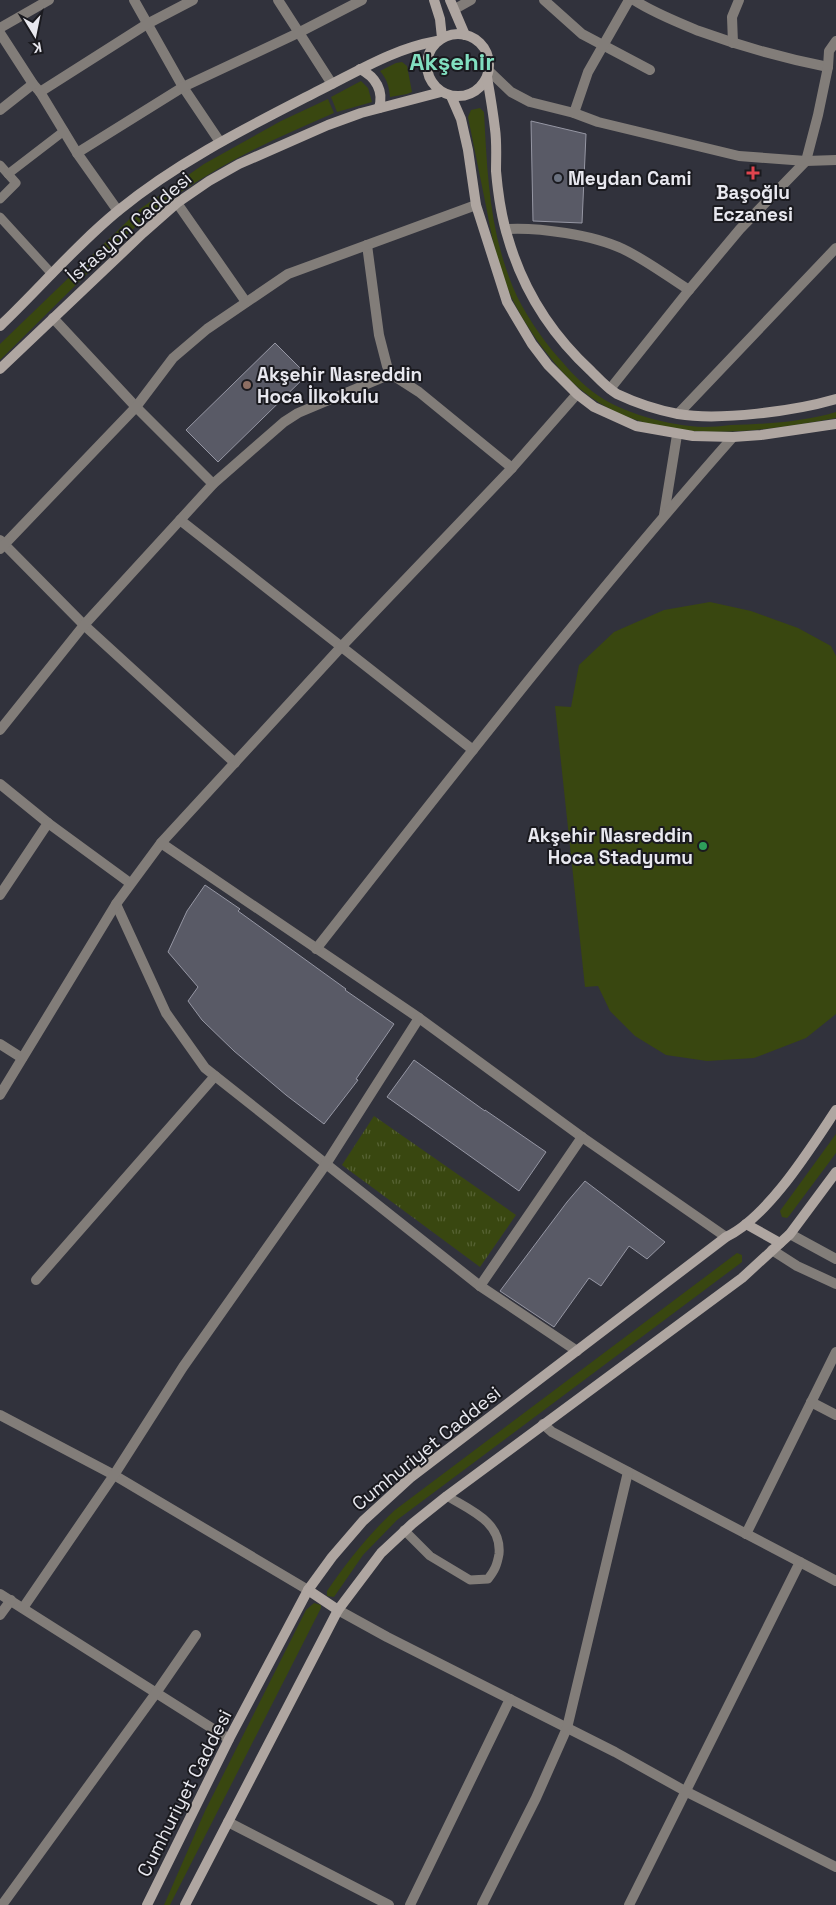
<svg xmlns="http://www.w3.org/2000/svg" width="836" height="1905" viewBox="0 0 836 1905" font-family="'Space Grotesk',sans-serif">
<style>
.grass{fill:#394710}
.park{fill:url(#park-tufts)}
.building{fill:#595a66;stroke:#9697a4}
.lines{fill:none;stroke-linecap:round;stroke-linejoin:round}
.service{stroke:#827d79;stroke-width:9}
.minor{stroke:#827d79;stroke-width:10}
.tertiary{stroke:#827d79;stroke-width:10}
.secondary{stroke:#afa6a1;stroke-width:10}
.health-dot{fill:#e0444e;stroke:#1a1a1f;stroke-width:2}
.worship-dot{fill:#6b7280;stroke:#1a1a1f;stroke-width:2}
.education-dot{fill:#8d6e63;stroke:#1a1a1f;stroke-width:2}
.leisure-dot{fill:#2e9e5b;stroke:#1a1a1f;stroke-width:2}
.labels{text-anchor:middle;stroke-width:4;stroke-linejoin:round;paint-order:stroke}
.poi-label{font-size:19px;font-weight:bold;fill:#e8e8ef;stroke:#1a1a1f;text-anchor:start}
.street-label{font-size:19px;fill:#e8e8ef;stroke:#1a1a1f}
.district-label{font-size:24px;font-weight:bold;fill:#81dfc0;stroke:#1a1a1f}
</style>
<defs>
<pattern id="park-tufts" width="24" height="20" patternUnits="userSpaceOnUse" patternTransform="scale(1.25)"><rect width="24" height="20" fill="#394710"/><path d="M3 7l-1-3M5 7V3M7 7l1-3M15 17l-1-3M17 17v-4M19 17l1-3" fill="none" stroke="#566233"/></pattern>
</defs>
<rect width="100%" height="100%" fill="#31323c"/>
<!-- grass -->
<g class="grass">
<path d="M 402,62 L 407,66 L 412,92 L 407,94 L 390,97 C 389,86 387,79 380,71 L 396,63 Z"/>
<polygon points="361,81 368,88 372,102 337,112 331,97"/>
<path d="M 328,99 L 334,113 C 271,140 215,166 160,207 C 133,227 110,251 87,274 C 58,303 29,331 0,360 L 0,344 L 140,209 L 204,164 L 281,121 Z"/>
<path d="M 480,108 L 484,112 C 487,168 489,224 509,277 C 518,303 534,327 551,349 C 564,364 577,380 593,392 C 620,413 670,426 704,427 C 713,427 722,426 731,425 C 764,424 804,422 836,412 L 836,418 C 754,433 655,448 584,392 C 569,381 557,366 545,351 C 526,326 510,299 500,269 C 494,248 490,227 486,206 C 480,176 474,147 468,117 L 471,110 Z"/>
<polygon points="710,602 751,611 798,628 831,646 836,656 836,1014 806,1038 754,1058 707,1061 666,1055 635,1036 610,1011 598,986 585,987 555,706 571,707 579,665 614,632 664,610"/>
<polygon points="836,1134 836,1153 789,1216 787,1218 782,1217 780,1211"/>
<path d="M 737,1253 L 742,1255 L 742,1262 L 397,1520 L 363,1555 L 334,1597 L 327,1596 L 327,1591 C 347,1562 368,1535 395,1510 Z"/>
<polygon points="314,1603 321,1605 321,1608 170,1905 164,1905 205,1811 306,1610"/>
</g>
<!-- park -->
<polygon class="park" points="374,1116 516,1215 480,1267 342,1165"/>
<!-- building -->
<g class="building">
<polygon points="531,121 586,134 582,223 533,221"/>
<polygon points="275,343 307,375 218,462 186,430"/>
<polygon points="205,885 240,909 238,911 346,989 345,990 394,1024 356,1079 358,1080 324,1124 286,1095 234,1051 202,1020 188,1001 198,987 168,952 187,911"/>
<polygon points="414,1060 485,1111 485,1110 546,1152 519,1191 387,1097"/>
<polygon points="585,1181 665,1242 647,1259 629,1246 601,1286 589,1278 554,1327 500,1291 567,1202"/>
</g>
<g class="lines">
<!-- service -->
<g class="service">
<polyline points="0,165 16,183 0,199"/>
<polyline points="8,174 64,131"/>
<polyline points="0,217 52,274"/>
<path d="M 404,1530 L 430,1556 L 470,1580 L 488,1579 C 495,1570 497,1565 499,1554 C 502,1522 470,1510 447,1496"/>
</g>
<!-- minor -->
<g class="minor">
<polyline points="134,0 183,87 220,142"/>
<polyline points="278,0 332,84"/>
<polyline points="544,0 582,34 650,70"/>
<path d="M 634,0 C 654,13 677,22 699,31 C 743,47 782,58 828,67"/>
<polyline points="455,9 471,0"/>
<polyline points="0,28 49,0"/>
<polyline points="0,33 33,84 40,92 77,153 118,211"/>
<polyline points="733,43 732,17 739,0"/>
<polyline points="40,92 147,24 193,0"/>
<polyline points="0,110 33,84"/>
<polyline points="574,113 588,72 629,0"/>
<polyline points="77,153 183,87 298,33 362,0"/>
<polyline points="177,203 246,302"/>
<path d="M 506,229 C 539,227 593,235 623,249 C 646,260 667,276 689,290"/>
<polyline points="367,245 379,335 387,366 391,374 419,392 512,468"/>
<polyline points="53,318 136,407 213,484"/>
<polyline points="610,389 689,290 740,229 806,161 818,115 828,67 829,51 836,41"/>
<polyline points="678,414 836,248"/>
<polyline points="664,515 677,435"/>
<polyline points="180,520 473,750"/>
<polyline points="0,540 84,625 235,763"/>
<polyline points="0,549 136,407 173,358 207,329 288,274 476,205"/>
<polyline points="0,784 48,823 130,883"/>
<polyline points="161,843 419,1018 582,1137 726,1237"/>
<polyline points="0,895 48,823"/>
<polyline points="116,904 166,1013 205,1068 480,1286 577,1351"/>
<path d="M 316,949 C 452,776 587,602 733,437"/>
<polyline points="0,1044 22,1058"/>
<polyline points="36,1280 215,1076"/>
<polyline points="480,1286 582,1137"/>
<polyline points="811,1402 836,1415"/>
<polyline points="0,1415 114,1475 308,1590"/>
<polyline points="543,1424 552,1432 836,1581"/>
<polyline points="746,1534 836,1352"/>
<polyline points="0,1594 229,1739"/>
<polyline points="23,1608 114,1475 183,1367 326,1164 419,1018"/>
<polyline points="338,1610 387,1637 615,1752 685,1791 836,1867"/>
<polyline points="0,1615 11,1600"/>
<polyline points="228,1822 389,1905"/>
<polyline points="2,1905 156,1693 196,1635"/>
<polyline points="410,1905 510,1699"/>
<polyline points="482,1905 536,1798 567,1728 628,1472"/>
<polyline points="629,1905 800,1562"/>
</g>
<!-- tertiary -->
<g class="tertiary">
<polyline points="489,71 511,92 530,102 574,113 598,122 739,156 806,161 836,160"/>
<polyline points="0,730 84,625 213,484 284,422 298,413 391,374"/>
<polyline points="0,1095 116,904 161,843 342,646 512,468 577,394"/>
<polyline points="790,1234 836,1259"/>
<polyline points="772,1250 797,1266 836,1284"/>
</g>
<!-- secondary -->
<g class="secondary">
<polyline points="434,0 440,19 442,38"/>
<polyline points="450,0 465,35"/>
<circle cx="458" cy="65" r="31"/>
<path d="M 360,69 C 376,77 384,91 379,108"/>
<path d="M 487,77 C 490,94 493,112 495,129 C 497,143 496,157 496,171 C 498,194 501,216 508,238 C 523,290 552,335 591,371 C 599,379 607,388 617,394 C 636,403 657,410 678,414 C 720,421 795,411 836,399"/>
<polyline points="451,96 461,119 468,150 476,205 507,302 532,344 548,365 577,394 594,407 636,426 693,436 733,437 761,435 836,424"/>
<path d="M 0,326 C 40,288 76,245 119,210 C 179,161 248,127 316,92 C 357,72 392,49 437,41"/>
<polyline points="0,369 143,233 177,203 209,181 239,164 328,125 361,113 441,92"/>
<polyline points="746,1224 780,1243"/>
<polyline points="308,1590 338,1610"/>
<path d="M 147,1905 L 229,1739 L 308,1590 L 332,1557 L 363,1521 L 410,1478 L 726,1237 C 768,1217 810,1149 836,1110"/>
<polyline points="185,1905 338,1610 381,1553 412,1524 447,1496 742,1278 790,1234 836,1172"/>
</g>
</g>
<!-- markers -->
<path class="health-dot" d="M750.5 165.5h5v5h5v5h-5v5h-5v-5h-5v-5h5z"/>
<circle class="worship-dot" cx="558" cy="178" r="5"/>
<circle class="education-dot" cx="247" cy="385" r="5"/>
<circle class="leisure-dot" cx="703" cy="846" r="5"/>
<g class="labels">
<!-- poi labels -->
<g class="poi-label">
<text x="568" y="185">Meydan Cami</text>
<text x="753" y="199" text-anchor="middle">Başoğlu<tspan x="753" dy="22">Eczanesi</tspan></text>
<text x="257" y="381">Akşehir Nasreddin<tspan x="257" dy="22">Hoca İlkokulu</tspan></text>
<text x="693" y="842" text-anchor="end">Akşehir Nasreddin<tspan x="693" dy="22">Hoca Stadyumu</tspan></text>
</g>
<!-- street labels -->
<g class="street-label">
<text transform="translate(129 227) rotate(-41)" y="7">İstasyon Caddesi</text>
<text transform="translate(426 1448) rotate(-39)" y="7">Cumhuriyet Caddesi</text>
<text transform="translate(184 1793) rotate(-63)" y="7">Cumhuriyet Caddesi</text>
</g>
<!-- district labels -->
<g class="district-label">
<text x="452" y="70">Akşehir</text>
</g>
</g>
<!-- north arrow -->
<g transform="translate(35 35) rotate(170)" stroke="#1a1a1f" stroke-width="4" paint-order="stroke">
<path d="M0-4L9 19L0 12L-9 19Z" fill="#e8e8ef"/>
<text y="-8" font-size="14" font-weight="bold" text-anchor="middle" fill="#e8e8ef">K</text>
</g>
</svg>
